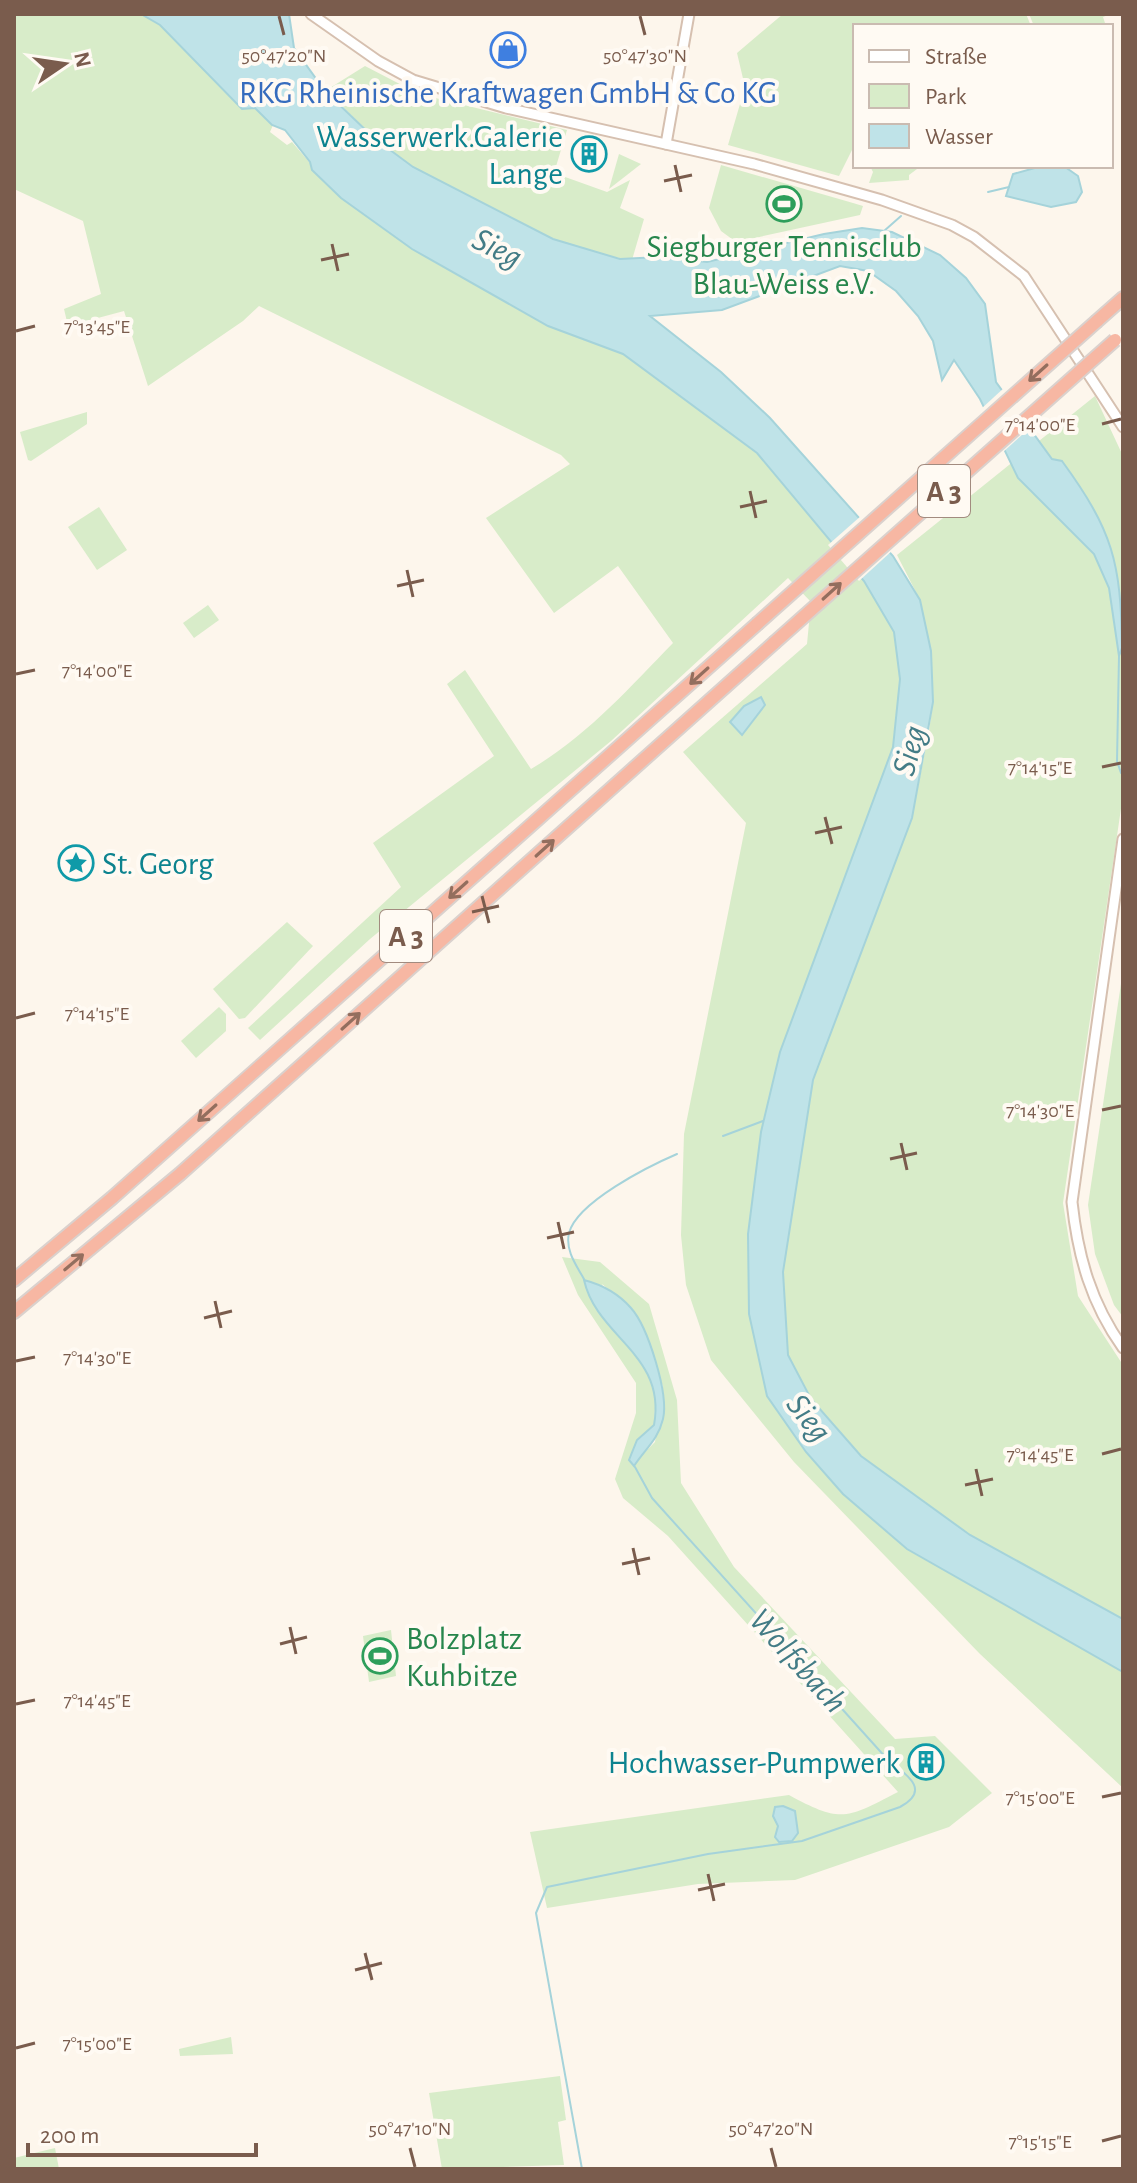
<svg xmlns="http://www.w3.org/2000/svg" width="1137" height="2183" viewBox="0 0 1137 2183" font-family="'Alegreya Sans',sans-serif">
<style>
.green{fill:#d8ecc9;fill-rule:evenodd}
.water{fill:#bfe3e8;stroke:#a5d3da;stroke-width:2}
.pier{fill:#fdf6ec}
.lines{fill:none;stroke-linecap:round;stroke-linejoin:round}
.stream{stroke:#a5d3da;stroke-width:2}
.secondary-casing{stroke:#d6c0b0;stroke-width:13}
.highway-casing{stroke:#dad1cd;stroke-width:16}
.secondary{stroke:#fff;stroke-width:9}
.highway{stroke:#f7b7a3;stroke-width:12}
.highway-bridge-casing{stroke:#dad1cd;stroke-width:16;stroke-linecap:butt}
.highway-bridge{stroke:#f7b7a3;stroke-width:12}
.oneway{stroke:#936e5e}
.ticks{fill:none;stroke:#7a5c4d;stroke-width:3}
.labels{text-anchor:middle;stroke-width:8;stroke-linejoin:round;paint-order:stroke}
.shield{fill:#fffaf3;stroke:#a28b7f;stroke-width:2}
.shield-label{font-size:30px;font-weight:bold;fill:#7a5c4d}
.shop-label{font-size:32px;fill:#366cbe;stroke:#fffaf3}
.culture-label{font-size:32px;fill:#0d838f;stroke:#fffaf3;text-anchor:end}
.leisure-label{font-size:32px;fill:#27864d;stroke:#fffaf3}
.water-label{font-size:34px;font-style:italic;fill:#437c86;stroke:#fffaf3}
.ticks-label{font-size:20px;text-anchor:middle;fill:#7a5c4d;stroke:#fffaf3;stroke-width:8;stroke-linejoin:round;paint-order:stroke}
</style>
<rect width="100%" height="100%" fill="#fdf6ec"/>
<!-- green -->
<g class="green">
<path d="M 14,14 L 141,14 L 160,25 L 242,109 L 255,108 L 273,125 L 270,132 L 287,145 L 292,142 L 310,163 L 312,170 L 341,198 L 412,249 L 548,326 L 623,354 L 757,453 L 864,581 L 894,632 L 900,679 L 893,747 L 780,1052 L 761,1132 L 748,1234 L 749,1314 L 767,1396 L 806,1452 L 843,1494 L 907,1549 L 1123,1672 L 1123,1788 L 980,1654 L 794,1462 L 711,1360 L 686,1285 L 681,1235 L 684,1134 L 746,823 L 683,752 L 807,644 L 811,602 L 788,578 L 611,741 L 370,939 L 260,1040 L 248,1028 L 401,887 L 373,843 L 494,756 L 447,684 L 465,670 L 531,769 C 586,737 629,688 673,643 L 618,566 L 554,613 L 486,518 L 570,464 L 561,455 L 259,306 L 243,321 L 148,386 L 124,311 L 68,326 L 64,309 L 101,294 L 83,221 L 14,189 Z"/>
<polygon points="783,14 1026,14 1031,26 855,26 855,144 839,176 728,145 745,87 737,53"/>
<polygon points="1029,14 1107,14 1108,15 1103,17 1106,26 1034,26"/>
<path d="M 365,66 L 419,94 L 567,130 L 554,173 L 607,192 L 630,180 L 620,208 L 644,219 L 632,260 C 558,251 430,187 374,137 C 357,122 343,105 325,91 Z"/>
<polygon points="619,154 641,164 609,189"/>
<polygon points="721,165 853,203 863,206 860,215 736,242 721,231 709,208"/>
<polygon points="870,166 921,166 909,175 909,180 869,183 873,172"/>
<polygon points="1095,396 1123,456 1123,795 1063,1203 1078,1296 1123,1365 1123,1619 970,1535 861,1456 811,1399 787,1355 783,1272 813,1080 912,818 929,731 933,702 920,600 897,555"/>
<polygon points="87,412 87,424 31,461 28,460 20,432"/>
<polygon points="99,507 127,550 97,570 68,527"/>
<polygon points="208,605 219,620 194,638 183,623"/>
<polygon points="287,922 313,946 245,1018 239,1019 213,989"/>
<polygon points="1122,977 1123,977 1123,1317 1114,1305 1095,1254 1088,1205"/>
<polygon points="219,1007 226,1014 226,1031 196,1058 181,1041"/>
<path d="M 562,1257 L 600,1262 L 649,1304 L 677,1400 L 681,1483 L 734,1567 L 895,1739 L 935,1736 L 992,1793 L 949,1827 L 795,1880 L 698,1884 L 547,1908 L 530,1832 L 789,1795 C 842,1824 847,1818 898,1792 L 668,1536 L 623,1498 L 615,1479 L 636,1413 L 636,1383 L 578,1295 ZM 602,1284 L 633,1310 L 643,1326 L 663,1387 L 655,1442 L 640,1457 L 637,1440 L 654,1425 L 656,1391 L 640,1358 L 627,1346 Z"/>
<polygon points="391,1630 396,1676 369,1682 363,1636"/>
<polygon points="231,2037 233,2054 180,2056 179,2049"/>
<polygon points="560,2076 566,2120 558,2122 564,2165 442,2169 429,2093"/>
<polygon points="55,2148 59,2169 14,2169 14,2158"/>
</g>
<!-- water -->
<g class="water">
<path d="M 141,14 L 289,14 L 294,48 L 325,91 L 374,138 L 413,167 L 553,239 L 620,259 L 660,257 L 707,262 L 824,234 L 862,228 L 892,232 L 940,255 L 966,278 L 985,304 L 996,382 L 1052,459 L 1062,461 C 1113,531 1121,562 1122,648 L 1119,656 L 1109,588 L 1094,554 L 1018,478 L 980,399 L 954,360 L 942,380 L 933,341 L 918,316 L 896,291 L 868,271 L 840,266 L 722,310 L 650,316 L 721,372 L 770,418 L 893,556 L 920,600 L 931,651 L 933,702 L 912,818 L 813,1080 L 783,1272 L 788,1355 L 811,1399 L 861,1456 L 970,1535 L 1123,1619 L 1123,1672 L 907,1549 L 843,1494 L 806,1452 L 767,1396 L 749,1314 L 748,1234 L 761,1132 L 780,1052 L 893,747 L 900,679 L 894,632 L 864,581 L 757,453 L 623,354 L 548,326 L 412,249 L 341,198 L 312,170 L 310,162 L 285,130 L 272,125 L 255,108 L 242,109 L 160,25 Z"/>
<polygon points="1042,166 1065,167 1078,176 1082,192 1076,202 1051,207 1006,196 1013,174"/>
<polygon points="761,697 765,705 742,735 730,722 744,706"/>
<path d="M 584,1280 C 603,1285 618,1293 631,1308 C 648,1327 669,1394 663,1419 C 658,1440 645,1449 634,1466 L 629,1460 L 637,1440 L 654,1425 C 667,1354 597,1338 584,1280 Z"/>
<polygon points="783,1806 795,1811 798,1833 792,1841 779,1842 775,1837 778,1826 773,1816 775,1807"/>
</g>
<!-- pier -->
<g class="pier">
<polygon points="1005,387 1033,425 1002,453 981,409"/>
<polygon points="862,515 893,550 859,581 828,545"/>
</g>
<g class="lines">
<!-- stream -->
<g class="stream">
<polyline points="988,192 1009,187"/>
<polyline points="884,231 901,216"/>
<polyline points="1119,656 1117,761 1121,773"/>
<polyline points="723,1136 763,1121"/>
<path d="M 584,1279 C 576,1265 565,1250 569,1233 C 577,1202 649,1166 677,1154"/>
<path d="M 582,2169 L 536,1913 L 547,1887 L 708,1854 L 802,1841 L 900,1807 C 932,1790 906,1774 888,1760 L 652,1498 L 635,1467"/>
</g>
<defs>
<g id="secondary">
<polyline points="311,14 378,61 413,80 506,108 754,164 882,200 952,225 974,237 1024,276 1123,427"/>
<polyline points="666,144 689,14"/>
<path d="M 1123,839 L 1072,1202 C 1078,1257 1091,1303 1123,1348"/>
</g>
<g id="highway">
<polyline points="1097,321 1123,298"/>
<polyline points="14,1280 112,1198 757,624"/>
<polyline points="14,1312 180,1174 774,643"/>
</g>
</defs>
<!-- secondary casing -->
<use href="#secondary" class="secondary-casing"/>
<!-- highway casing -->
<use href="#highway" class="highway-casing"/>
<!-- secondary -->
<use href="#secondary" class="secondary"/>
<!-- highway -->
<use href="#highway" class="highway"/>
<defs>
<g id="highway-bridge">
<polyline points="757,624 1097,321"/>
<polyline points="774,643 1115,340"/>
</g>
</defs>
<!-- highway-bridge casing -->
<use href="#highway-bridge" class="highway-bridge-casing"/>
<!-- highway-bridge -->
<use href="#highway-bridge" class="highway-bridge"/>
</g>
<!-- one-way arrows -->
<defs><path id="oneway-shaft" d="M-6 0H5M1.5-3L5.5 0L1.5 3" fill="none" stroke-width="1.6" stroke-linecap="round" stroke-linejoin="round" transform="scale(2)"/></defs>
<g class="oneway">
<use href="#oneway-shaft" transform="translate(1038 373) rotate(138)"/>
<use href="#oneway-shaft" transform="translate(832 591) rotate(-42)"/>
<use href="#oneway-shaft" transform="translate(699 676) rotate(138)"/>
<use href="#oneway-shaft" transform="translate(545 848) rotate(-42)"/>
<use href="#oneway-shaft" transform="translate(458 890) rotate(138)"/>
<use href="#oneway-shaft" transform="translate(351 1021) rotate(-42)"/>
<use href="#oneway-shaft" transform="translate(207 1113) rotate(138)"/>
<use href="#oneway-shaft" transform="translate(74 1262) rotate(-40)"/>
</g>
<!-- ticks -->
<path class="ticks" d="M 279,16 L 284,35M 640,16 L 645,35M 675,165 L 681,192M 664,181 L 692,175M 332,244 L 338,271M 321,260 L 349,254M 16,331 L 35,326M 1102,424 L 1121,419M 750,491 L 756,518M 740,507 L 767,501M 407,570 L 413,597M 397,586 L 424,580M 16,674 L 35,670M 1102,767 L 1121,763M 825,817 L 832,844M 815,833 L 842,827M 482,896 L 489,923M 472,912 L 499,906M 16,1018 L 35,1013M 1102,1110 L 1121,1106M 901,1143 L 907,1170M 890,1159 L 917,1153M 558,1222 L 564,1249M 547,1238 L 574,1232M 215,1301 L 221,1328M 204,1318 L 232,1311M 16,1361 L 35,1357M 1102,1454 L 1121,1449M 976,1469 L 982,1496M 965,1485 L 993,1479M 633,1548 L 639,1575M 622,1564 L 650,1558M 290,1627 L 296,1654M 280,1644 L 307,1637M 16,1704 L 35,1700M 1102,1797 L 1121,1793M 708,1874 L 714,1901M 698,1890 L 725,1884M 365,1953 L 372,1980M 355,1970 L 382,1963M 16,2048 L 35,2043M 1102,2141 L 1121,2136M 410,2148 L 415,2167M 771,2148 L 776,2167"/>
<!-- icons -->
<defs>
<symbol id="shop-ring" viewBox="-11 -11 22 22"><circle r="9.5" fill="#fffaf3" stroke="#3f7fe0" stroke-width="1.5"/><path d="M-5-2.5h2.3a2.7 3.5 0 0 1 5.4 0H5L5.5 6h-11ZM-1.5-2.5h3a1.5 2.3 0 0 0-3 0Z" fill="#3f7fe0"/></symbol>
<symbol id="building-ring" viewBox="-11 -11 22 22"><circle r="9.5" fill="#fffaf3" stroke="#0f9aa8" stroke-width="1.5"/><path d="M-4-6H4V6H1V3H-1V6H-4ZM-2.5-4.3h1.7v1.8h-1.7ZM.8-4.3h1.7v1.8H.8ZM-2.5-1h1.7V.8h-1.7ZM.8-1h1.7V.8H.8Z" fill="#0f9aa8"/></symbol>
<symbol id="stadium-ring" viewBox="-11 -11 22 22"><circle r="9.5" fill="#fffaf3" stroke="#2e9e5b" stroke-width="1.5"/><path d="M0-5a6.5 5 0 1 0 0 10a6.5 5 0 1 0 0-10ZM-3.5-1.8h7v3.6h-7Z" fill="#2e9e5b"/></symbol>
<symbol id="sight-ring" viewBox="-11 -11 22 22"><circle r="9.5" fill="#fffaf3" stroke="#0f9aa8" stroke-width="1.5"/><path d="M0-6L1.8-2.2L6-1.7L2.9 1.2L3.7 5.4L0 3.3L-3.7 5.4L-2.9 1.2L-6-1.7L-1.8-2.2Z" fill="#0f9aa8"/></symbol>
</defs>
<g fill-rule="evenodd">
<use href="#shop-ring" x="488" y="30" width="40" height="40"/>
<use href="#building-ring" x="569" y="134" width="40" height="40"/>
<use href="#stadium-ring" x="764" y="184" width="40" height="40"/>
<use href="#sight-ring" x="56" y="843" width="40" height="40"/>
<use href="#stadium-ring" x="360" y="1636" width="40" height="40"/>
<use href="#building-ring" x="906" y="1742" width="40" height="40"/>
</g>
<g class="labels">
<!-- shield labels -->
<g class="shield">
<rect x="918" y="465" width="52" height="52" rx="6"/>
<rect x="380" y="910" width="52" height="52" rx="6"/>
</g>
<g class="shield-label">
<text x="944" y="501">A 3</text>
<text x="406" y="946">A 3</text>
</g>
<!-- shop labels -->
<g class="shop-label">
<text x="508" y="103">RKG Rheinische Kraftwagen GmbH &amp; Co KG</text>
</g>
<!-- culture labels -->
<g class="culture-label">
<text x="563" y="147">Wasserwerk.Galerie<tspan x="563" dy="37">Lange</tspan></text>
<text x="102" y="874" text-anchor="start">St. Georg</text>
<text x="900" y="1773">Hochwasser-Pumpwerk</text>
</g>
<!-- leisure labels -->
<g class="leisure-label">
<text x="784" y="257">Siegburger Tennisclub<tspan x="784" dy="37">Blau-Weiss e.V.</tspan></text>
<text x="406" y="1649" text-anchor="start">Bolzplatz<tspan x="406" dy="37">Kuhbitze</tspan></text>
</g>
<!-- water labels -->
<g class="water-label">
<text transform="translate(498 247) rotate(27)" y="12">Sieg</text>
<text transform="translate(908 750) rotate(-75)" y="12">Sieg</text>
<text transform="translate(810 1417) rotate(52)" y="12">Sieg</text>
<text transform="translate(799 1660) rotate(48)" y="12">Wolfsbach</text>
</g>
</g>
<g class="ticks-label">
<text x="284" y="62">50°47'20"N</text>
<text x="645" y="62">50°47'30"N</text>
<text x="97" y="333">7°13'45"E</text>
<text x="1040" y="431">7°14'00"E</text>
<text x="97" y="677">7°14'00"E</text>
<text x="1040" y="774">7°14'15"E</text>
<text x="97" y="1020">7°14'15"E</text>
<text x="1040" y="1117">7°14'30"E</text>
<text x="97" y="1364">7°14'30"E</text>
<text x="1040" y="1461">7°14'45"E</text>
<text x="97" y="1707">7°14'45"E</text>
<text x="1040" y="1804">7°15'00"E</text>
<text x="97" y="2050">7°15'00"E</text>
<text x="410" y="2135">50°47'10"N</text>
<text x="771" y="2135">50°47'20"N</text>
<text x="1040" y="2148">7°15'15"E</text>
</g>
<!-- border -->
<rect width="1137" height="2183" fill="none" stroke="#7a5c4d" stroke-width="32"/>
<!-- legend -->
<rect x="853" y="24" width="260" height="144" fill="#fffaf3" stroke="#cabbb1" stroke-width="2"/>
<rect x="869" y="50" width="40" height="12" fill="#ffffff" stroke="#cabbb1" stroke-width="2"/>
<text x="925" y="64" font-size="24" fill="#7a5c4d">Straße</text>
<rect x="869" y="84" width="40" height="24" fill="#d8ecc9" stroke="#cabbb1" stroke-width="2"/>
<text x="925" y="104" font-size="24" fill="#7a5c4d">Park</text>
<rect x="869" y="124" width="40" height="24" fill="#bfe3e8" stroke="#cabbb1" stroke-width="2"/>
<text x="925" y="144" font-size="24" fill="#7a5c4d">Wasser</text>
<!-- north arrow -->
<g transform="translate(64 64) rotate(77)" stroke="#fffaf3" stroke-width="6" paint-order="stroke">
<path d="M0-6L14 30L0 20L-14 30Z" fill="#7a5c4d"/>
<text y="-12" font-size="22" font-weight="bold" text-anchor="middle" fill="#7a5c4d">N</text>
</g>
<!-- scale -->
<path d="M28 2143v12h228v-12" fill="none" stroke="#7a5c4d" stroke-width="4"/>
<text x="40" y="2143" font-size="24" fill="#7a5c4d" stroke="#fffaf3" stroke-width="6" paint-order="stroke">200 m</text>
</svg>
